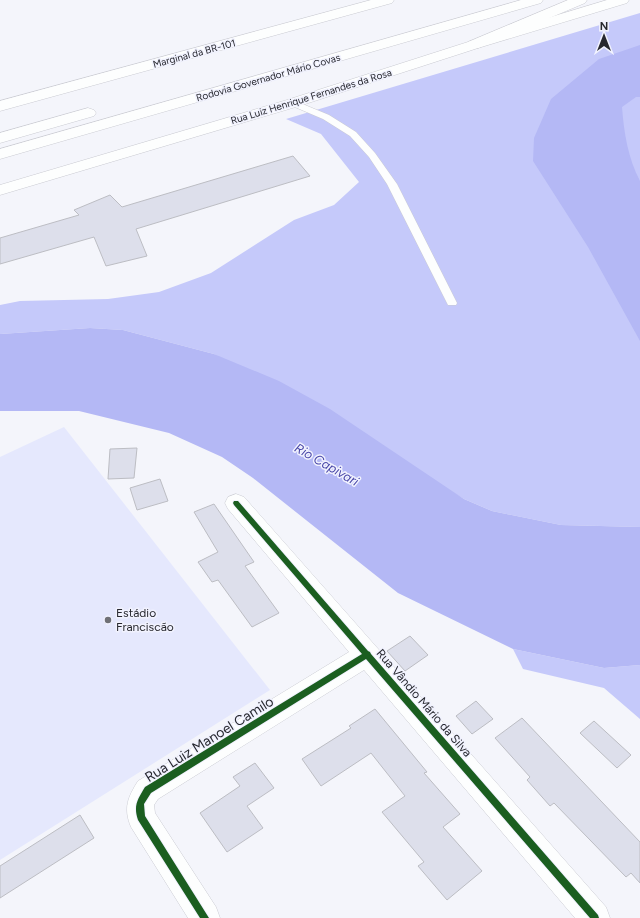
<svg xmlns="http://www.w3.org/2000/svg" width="640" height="918" viewBox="0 0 640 918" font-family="Figtree,sans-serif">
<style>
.green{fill:#e5e8fd}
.forest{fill:#c5c9fa}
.water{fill:#b4b8f5}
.building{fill:#dddfeb;stroke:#bcbdc3}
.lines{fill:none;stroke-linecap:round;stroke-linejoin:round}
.service-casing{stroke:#cacbd2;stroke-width:1}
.minor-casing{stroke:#cacbd2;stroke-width:1}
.secondary-casing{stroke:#cacbd2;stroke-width:1}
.motorway-casing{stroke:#cacbd2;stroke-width:1}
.service{fill:#fdfefe;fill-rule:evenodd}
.minor{fill:#fdfefe;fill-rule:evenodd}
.secondary{fill:#fdfefe;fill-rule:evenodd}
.motorway{fill:#fdfefe;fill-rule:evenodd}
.cycleway-casing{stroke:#f1f2fe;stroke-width:2}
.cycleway{fill:#1b5e20;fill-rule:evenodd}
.poi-dot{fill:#6f7076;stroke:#f1f2fe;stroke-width:1.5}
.labels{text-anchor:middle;stroke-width:3;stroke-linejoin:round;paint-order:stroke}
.far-street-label{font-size:10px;fill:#27282f;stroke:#f1f2fe}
.poi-label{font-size:12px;fill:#27282f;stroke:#f1f2fe;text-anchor:start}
.street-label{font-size:12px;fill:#27282f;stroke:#f1f2fe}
.water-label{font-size:13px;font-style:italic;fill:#4a48a9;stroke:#f1f2fe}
.near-street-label{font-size:14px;fill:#27282f;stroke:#f1f2fe}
</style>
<rect width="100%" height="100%" fill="#f4f5fb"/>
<!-- green -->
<polygon class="green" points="64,427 270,690 0,860 0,457"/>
<!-- forest -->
<g class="forest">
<polygon points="640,13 640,527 561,525 492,511 464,499 214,354 123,330 90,328 0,334 0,305 20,301 108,299 159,292 211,273 294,220 334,205 359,182 321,134 286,119"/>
<polygon points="513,649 604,668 640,665 640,719 604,688 523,669"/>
</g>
<!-- water -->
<g class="water">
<path d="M 640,45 L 640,97 L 636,97 L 622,107 C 624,133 628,158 640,181 L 640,341 L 588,247 L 533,161 L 534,138 L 551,99 L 599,59 Z"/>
<polygon points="90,328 123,330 214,354 279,381 330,409 464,499 492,511 561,525 640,527 640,665 604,668 513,649 398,593 253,478 222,457 169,433 79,411 0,411 0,334"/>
</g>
<!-- building -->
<g class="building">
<polygon points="293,156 310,176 136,229 147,256 106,266 94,237 0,264 0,238 79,215 74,210 110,195 122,207"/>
<polygon points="137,448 134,478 108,479 110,449"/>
<polygon points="160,479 168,501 137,510 130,488"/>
<polygon points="214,504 254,562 245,566 279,613 252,627 218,580 212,582 198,562 218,552 194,512"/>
<polygon points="410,636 428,655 405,671 387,651"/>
<polygon points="476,701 493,719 472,734 456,716"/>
<polygon points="375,709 427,772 424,773 460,814 443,827 482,871 447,900 418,866 424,862 382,812 405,796 371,753 321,786 302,759 351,728 349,726"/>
<polygon points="522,718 640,842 640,883 631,873 626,877 554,803 550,806 527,780 530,777 495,738"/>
<polygon points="594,721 631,755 617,768 580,733"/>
<polygon points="255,763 274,788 247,806 263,828 227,852 200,813 240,786 233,777"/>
<polygon points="80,815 94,838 0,898 0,866"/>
</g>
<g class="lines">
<defs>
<polygon id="service" points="293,100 329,115 356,132 375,153 397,184 457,303 456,305 448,305 447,303 387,184 369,157 350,136 323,119 290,105 290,101"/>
<path id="minor" d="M 236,494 L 244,497 L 606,907 L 610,918 L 575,918 L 364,670 L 158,799 L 154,805 L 155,813 L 216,907 L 220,918 L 188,918 L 131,827 C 123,808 128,797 138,781 L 349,652 L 228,509 L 225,503 L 228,497 Z"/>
<g id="secondary">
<polygon points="371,0 394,0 392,3 0,111 0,101"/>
<polygon points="607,0 629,0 627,3 478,48 299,106 0,195 0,185 287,100 468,42"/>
</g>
<g id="motorway">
<polygon points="521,0 543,0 541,3 0,159 0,149"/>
<polygon points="568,0 587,0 585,3 478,48 468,48 466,45 468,42"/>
<polygon points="88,108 94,110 96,113 94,116 0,143 0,133"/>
</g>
</defs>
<!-- service casing -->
<use href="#service" class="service-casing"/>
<!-- minor casing -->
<use href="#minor" class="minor-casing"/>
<!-- secondary casing -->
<use href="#secondary" class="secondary-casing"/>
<!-- motorway casing -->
<use href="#motorway" class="motorway-casing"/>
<!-- service -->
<use href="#service" class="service"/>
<!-- minor -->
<use href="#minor" class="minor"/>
<!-- secondary -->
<use href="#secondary" class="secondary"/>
<!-- motorway -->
<use href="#motorway" class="motorway"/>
<defs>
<path id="cycleway" d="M 234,501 L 238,501 L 368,651 L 370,652 L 371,654 L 598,915 L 599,918 L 590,918 L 366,659 L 151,793 L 144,804 L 145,816 L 209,918 L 200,918 L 138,820 C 133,805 138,799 145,787 L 362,654 L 234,505 L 233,503 Z"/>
</defs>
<!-- cycleway casing -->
<use href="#cycleway" class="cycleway-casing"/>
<!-- cycleway -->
<use href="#cycleway" class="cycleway"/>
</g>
<!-- markers -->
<circle class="poi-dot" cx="108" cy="620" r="4"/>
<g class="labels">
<!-- far-street labels -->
<g class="far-street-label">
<text transform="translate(194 53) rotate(-15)" y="4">Marginal da BR-101</text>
<text transform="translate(268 77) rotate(-16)" y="4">Rodovia Governador Mário Covas</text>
<text transform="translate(311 96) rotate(-17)" y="4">Rua Luiz Henrique Fernandes da Rosa</text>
</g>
<!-- poi labels -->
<g class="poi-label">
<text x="116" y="617">Estádio<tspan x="116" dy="14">Franciscão</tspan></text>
</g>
<!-- street labels -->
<g class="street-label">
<text transform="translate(424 703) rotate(49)" y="4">Rua Vândio Mário da Silva</text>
</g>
<!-- water labels -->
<g class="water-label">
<text transform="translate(327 464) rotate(30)" y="5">Rio Capivari</text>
</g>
<!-- near-street labels -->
<g class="near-street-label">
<text transform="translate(209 739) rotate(-32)" y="5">Rua Luiz Manoel Camilo</text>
</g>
</g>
<!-- north arrow -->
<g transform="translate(604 36)" stroke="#f1f2fe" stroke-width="3" paint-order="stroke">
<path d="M0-3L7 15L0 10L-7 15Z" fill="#27282f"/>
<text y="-6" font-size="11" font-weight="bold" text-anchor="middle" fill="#27282f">N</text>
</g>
</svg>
